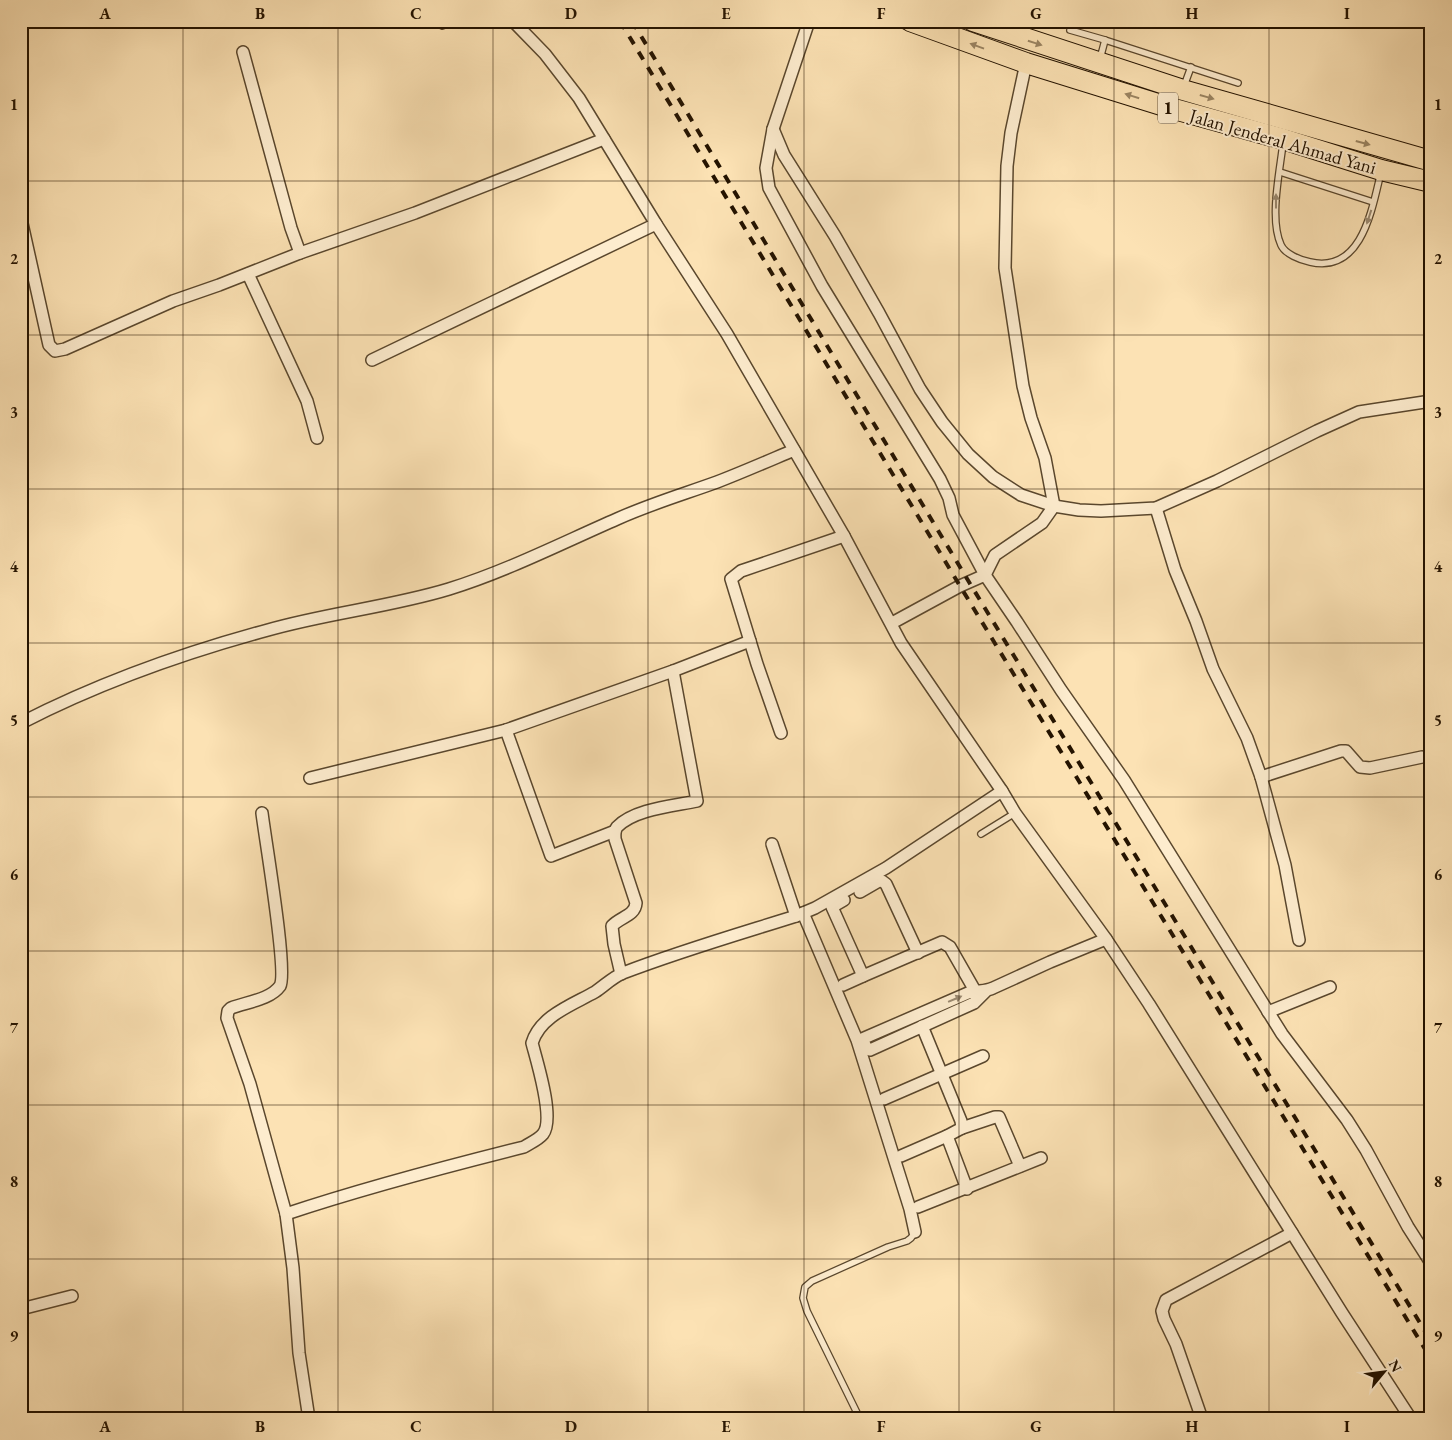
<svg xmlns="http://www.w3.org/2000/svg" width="1452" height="1440" viewBox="0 0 1452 1440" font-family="'EB Garamond',serif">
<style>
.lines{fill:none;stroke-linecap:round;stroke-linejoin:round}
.service-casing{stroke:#5a472d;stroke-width:8}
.minor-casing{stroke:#5a472d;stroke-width:14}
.trunk-casing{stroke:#241300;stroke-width:22}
.service{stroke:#fdecce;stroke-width:5.5}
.minor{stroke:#fdecce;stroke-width:11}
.trunk{stroke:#fce2b4;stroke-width:20}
.rail{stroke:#241300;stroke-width:4;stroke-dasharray:9 9;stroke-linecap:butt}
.oneway{fill:#9b8563}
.oneway2{fill:#9b8a71}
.grid{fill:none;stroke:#241300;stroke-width:1;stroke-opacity:0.55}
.labels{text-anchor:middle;stroke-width:4;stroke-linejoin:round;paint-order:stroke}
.shield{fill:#fdecce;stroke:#65543e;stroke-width:1}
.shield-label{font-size:18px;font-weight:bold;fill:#241300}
.street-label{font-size:19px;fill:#241300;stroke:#fdecce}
.neatline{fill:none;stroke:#241300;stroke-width:2}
.grid-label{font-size:16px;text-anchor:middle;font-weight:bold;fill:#241300}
</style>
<rect width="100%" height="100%" fill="#fce2b4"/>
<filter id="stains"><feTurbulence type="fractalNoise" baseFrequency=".004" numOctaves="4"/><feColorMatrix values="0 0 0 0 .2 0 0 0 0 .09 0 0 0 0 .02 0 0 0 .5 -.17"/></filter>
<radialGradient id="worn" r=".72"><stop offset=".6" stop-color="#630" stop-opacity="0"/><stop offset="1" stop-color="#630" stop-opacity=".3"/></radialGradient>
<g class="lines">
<defs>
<g id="service">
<polyline points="442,26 456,21"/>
<polyline points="1070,30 1105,40"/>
<polyline points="1100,59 1105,40 1238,83"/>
<polyline points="1184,86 1191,67"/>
<path d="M 1283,143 C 1280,171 1269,219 1281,245 C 1285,254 1300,260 1310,262 C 1362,274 1372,209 1381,172"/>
<polyline points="1280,172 1373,202"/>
<polyline points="981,834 1015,813"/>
<polyline points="860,1419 807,1311 803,1298 805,1287 812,1281 888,1247 907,1241 911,1238 915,1232"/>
</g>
<g id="minor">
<polyline points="513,21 545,54 579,98 656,224 727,334 844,536 901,643 1002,791 1015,813 1106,939 1149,1004 1342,1313 1411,1419"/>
<polyline points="809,21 773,129 766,168 769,188 822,286 940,479 949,498 953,515 985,575 1017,622 1061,690 1124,780 1282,1034 1347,1120 1366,1150 1408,1227 1431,1263"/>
<polyline points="773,129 784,155 835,236 879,313 920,389 942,422 968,454 993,477 1021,495 1054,506 1079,510 1101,511 1156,508 1217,481 1317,431 1359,412 1431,401"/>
<polyline points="21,219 49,345 55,351 65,349 173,301 219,285 300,253 291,228 243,52"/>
<polyline points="300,253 415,213 604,139"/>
<polyline points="248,274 307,401 317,438"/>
<polyline points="372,360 656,224"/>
<polyline points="1156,508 1175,570 1196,621 1213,669 1247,738 1261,777 1285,865 1299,940"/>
<polyline points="892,623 960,586 985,575 995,555 1042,523 1054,506 1045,458 1031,418 1023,386 1005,268 1007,166 1011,133 1026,63"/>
<polyline points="673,671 750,641"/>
<path d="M 21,723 C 99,683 183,653 268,630 C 327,613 390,607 449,589 C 507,571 562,543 617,519 C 650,504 684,494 717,482 C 743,472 768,461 794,450"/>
<polyline points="506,730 551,856 615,831"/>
<polyline points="781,733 757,664 731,579 741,571 844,536"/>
<polyline points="1261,777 1341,751 1346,751 1360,767 1370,768 1422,757"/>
<path d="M 310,778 L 506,730 L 673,671 L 697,801 C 673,806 634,809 617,827 C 614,831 615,835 615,839 L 636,903 C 635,916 620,917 612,926 L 614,944 L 621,974"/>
<path d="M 262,813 C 265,838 288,972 280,986 C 270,1000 246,1002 231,1008 L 228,1011 L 227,1018 L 250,1084 L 286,1214 L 293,1268 L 299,1353 L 309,1419"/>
<polyline points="772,844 796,916"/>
<polyline points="860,892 879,881 882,881 886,884 918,953"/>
<polyline points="844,900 832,907 863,976 942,942 950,947 978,996"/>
<polyline points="803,913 857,1040 910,1209 915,1232"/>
<polyline points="843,985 863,976"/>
<path d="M 986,991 L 974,1003 L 870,1050 L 867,1049 L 862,1039 L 968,993 C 977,990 985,992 993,988 L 1050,962 L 1106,939"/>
<polyline points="1268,1012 1330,987"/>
<polyline points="922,1026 961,1121 962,1128 947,1136 967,1189"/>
<polyline points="884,1099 983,1056"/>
<polyline points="962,1128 995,1117 999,1117 1020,1166"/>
<polyline points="901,1156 947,1136"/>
<polyline points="918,1207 1041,1158"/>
<path d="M 286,1214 C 364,1188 444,1167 524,1147 C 530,1143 538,1140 543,1134 C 555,1119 537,1062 532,1043 C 540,1016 572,1005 595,992 C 604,986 613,977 623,973 C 680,951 739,934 796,916 L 815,908 L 886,868 L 1002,791"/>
<polyline points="21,1309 72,1296"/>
<polyline points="1202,1419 1176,1344 1164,1319 1162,1311 1166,1300 1292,1233"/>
</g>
<g id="trunk">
<polyline points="910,21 1026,63 1174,109 1283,139 1381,170 1431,182"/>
<polyline points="973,21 1183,90 1431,161"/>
</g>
</defs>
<!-- service casing -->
<use href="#service" class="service-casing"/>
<!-- minor casing -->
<use href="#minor" class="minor-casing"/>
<!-- trunk casing -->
<use href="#trunk" class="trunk-casing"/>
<!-- service -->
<use href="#service" class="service"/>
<!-- minor -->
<use href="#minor" class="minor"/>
<!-- trunk -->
<use href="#trunk" class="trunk"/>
<!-- rail -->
<g class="rail">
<polyline points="620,21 960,586 1431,1359"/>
<polyline points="632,21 969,582 1431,1341"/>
</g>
</g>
<!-- one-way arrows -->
<defs><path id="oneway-solid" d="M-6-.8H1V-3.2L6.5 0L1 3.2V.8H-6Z" transform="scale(1.25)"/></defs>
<g class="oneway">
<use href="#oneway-solid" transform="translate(1035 43) rotate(18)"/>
<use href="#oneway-solid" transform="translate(977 46) rotate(-160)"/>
<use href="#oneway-solid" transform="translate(1132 96) rotate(-163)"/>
<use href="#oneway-solid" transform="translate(1207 97) rotate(16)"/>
<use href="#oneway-solid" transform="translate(1363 143) rotate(15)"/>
</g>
<g class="oneway2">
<use href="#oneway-solid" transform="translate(1276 201) rotate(-90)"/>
<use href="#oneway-solid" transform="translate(1369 217) rotate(108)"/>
<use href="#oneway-solid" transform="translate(955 999) rotate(-23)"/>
</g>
<!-- grid -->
<path class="grid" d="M 183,21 L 183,1419M 338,21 L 338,1419M 493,21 L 493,1419M 648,21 L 648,1419M 804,21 L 804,1419M 959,21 L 959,1419M 1114,21 L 1114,1419M 1269,21 L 1269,1419M 21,181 L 1431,181M 21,335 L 1431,335M 21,489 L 1431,489M 21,643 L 1431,643M 21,797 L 1431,797M 21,951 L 1431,951M 21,1105 L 1431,1105M 21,1259 L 1431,1259"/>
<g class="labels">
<!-- shield labels -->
<rect class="shield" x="1158" y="92.5" width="20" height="31" rx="4"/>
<g class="shield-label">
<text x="1168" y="114">1</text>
</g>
<!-- street labels -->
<g class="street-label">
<text transform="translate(1283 141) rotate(16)" y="7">Jalan Jenderal Ahmad Yani</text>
</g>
</g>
<!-- margin -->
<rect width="1452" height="1440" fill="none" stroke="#fce2b4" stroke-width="55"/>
<!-- north arrow -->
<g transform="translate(1384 1372) rotate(61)" stroke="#fdecce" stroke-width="4" paint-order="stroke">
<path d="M0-4L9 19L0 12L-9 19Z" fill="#241300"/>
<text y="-8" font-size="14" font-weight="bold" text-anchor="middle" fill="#241300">N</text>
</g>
<rect x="28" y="28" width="1396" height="1384" class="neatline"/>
<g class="grid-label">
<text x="105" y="19">A</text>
<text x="260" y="19">B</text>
<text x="416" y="19">C</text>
<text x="571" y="19">D</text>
<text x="726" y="19">E</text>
<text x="881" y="19">F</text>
<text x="1036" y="19">G</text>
<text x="1192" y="19">H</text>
<text x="1347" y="19">I</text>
<text x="14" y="110">1</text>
<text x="1438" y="110">1</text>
<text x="14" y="264">2</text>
<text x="1438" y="264">2</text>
<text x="14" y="418">3</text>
<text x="1438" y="418">3</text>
<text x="14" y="572">4</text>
<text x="1438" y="572">4</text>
<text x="14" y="726">5</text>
<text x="1438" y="726">5</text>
<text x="14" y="880">6</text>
<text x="1438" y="880">6</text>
<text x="14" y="1033">7</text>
<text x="1438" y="1033">7</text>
<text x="14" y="1187">8</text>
<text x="1438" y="1187">8</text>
<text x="14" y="1341">9</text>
<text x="1438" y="1341">9</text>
<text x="105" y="1432">A</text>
<text x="260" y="1432">B</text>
<text x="416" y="1432">C</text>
<text x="571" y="1432">D</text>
<text x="726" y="1432">E</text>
<text x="881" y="1432">F</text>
<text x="1036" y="1432">G</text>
<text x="1192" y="1432">H</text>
<text x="1347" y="1432">I</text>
</g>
<rect width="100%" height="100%" filter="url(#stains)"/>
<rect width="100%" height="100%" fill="url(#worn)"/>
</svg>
